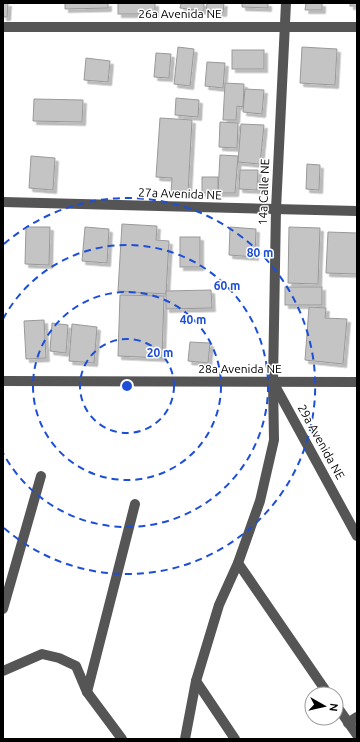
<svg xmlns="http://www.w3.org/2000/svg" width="360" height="742" viewBox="0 0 360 742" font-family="Ubuntu,sans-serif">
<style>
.building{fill:#c4c4c4;stroke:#999;filter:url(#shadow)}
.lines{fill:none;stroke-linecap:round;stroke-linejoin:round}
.minor{stroke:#555;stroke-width:10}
.ring{fill:none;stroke:#1d4ed8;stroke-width:2;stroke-dasharray:7 5}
.labels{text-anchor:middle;stroke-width:3;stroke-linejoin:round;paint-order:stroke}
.street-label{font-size:12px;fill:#000;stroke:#fff}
.centre{fill:#1d4ed8;stroke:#fff;stroke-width:2}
.ring-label{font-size:12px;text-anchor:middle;font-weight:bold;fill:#1d4ed8;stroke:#fff;stroke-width:3;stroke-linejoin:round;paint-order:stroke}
</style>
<defs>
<filter id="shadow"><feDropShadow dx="3.5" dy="3.5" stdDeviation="0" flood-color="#0004"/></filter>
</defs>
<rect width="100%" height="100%" fill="#fff"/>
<!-- building -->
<g class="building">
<polygon points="3,3 8,3 7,17 3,17"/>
<polygon points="65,3 108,3 108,8 65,9"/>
<rect x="118" y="3" width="37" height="11"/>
<polygon points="181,3 204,3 204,11 180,8"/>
<polygon points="207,3 224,3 223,13 206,12"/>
<polygon points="242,3 268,3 268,8 242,7"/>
<polygon points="306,3 322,3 322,10 305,10"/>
<rect x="350" y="3" width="7" height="3"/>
<polygon points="178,47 194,49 190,86 174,84"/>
<polygon points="302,47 337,49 335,85 300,83"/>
<rect x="232" y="50" width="32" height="19"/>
<polygon points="156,53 171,54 169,78 154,77"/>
<polygon points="86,58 110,61 108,82 84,80"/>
<polygon points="207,62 225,63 223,88 205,86"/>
<polygon points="225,83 244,84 243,107 237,106 236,120 223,120"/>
<polygon points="245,89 264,90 262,114 243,112"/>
<polygon points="176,98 199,100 198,117 175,115"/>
<polygon points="34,99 83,100 82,122 33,121"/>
<polygon points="160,118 192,120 188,193 171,193 172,178 156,177"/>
<polygon points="220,122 238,123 237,148 219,147"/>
<polygon points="241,124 264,125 260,164 238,162"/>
<polygon points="220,155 238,156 235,193 218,193"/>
<polygon points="31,156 55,158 53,190 29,188"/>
<polygon points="307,164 320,165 319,190 306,189"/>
<polygon points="240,170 258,170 257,190 239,189"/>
<rect x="202" y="177" width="16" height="16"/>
<polygon points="122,224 157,226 156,240 169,241 166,294 118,291"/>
<polygon points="26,227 50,227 49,265 25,264"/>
<polygon points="85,227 109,229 107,263 82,261"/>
<polygon points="230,227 256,229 255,257 229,255"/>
<polygon points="289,227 320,228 318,284 288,283"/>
<polygon points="328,232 357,233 357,274 326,273"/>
<rect x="180" y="237" width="20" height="30"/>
<rect x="285" y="287" width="37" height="18"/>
<polygon points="211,290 212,308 166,309 166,291"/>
<polygon points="120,295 164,296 162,358 118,356"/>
<polygon points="309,307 326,308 325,318 347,319 343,364 305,360"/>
<polygon points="44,320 46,358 26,359 24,321"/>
<polygon points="52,323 68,325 66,353 50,351"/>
<polygon points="72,324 97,327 94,363 69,361"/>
<polygon points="190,342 210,343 208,363 188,361"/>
</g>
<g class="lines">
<!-- minor -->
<g class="minor">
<polyline points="3,27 357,27"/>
<polyline points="3,202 357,211"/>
<polyline points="3,381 357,382"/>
<polyline points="274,384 357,536"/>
<polyline points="238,563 328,694"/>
<polyline points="3,609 41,476"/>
<polyline points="3,671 42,654 59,658 76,666 87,692 122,739"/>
<polyline points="196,681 235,739"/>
<polyline points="87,692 135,504"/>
<polyline points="336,705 357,735"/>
<polyline points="348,723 357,717"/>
<polyline points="185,739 196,681 219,605 238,563 260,501 274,440 273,382 276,209 286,3"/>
</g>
</g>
<!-- distance rings -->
<g class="ring">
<circle cx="127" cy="386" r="47"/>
<circle cx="127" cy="386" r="94"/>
<path d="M3 319A141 141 0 1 1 3 453"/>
<path d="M4 244A188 188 0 1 1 4 528"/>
</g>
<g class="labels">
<!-- street labels -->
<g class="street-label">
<text x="180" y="18">26a Avenida NE</text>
<text transform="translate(264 192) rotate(-88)" y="4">14a Calle NE</text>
<text transform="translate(180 194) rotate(2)" y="4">27a Avenida NE</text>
<text x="240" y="373">28a Avenida NE</text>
<text transform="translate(321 442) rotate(61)" y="4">29a Avenida NE</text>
</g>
</g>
<circle cx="127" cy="386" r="6" class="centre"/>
<g class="ring-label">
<text x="260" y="257">80 m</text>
<text x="227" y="290">60 m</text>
<text x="193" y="324">40 m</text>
<text x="160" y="357">20 m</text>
</g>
<!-- border -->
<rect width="360" height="742" fill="none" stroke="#000000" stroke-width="8"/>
<!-- north arrow -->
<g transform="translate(324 706) rotate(98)"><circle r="19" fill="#ffffff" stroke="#999999"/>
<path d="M0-3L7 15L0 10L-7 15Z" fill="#000000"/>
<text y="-6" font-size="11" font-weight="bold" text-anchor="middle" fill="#000000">N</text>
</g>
</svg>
